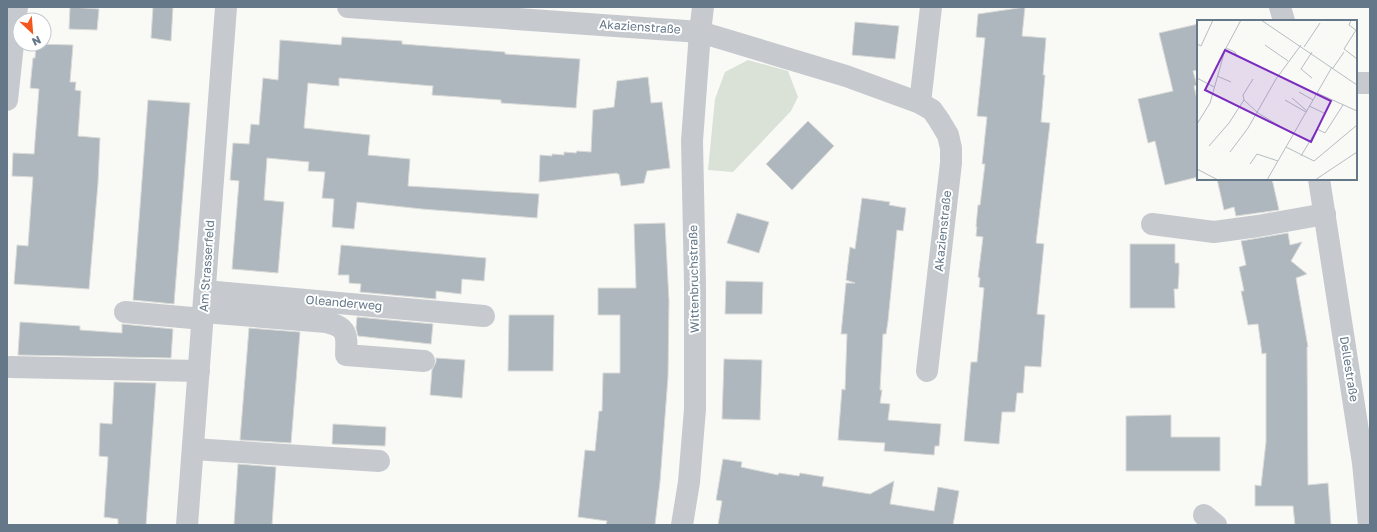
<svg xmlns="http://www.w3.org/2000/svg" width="1377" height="532" viewBox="0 0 1377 532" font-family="'Golos Text',sans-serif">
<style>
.green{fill:#dae1d7}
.building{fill:#aeb7bd;stroke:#dadbd8}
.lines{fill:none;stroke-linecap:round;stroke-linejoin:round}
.minor{stroke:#c6cace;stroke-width:22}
.labels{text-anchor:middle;stroke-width:4;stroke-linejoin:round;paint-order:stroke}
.street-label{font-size:12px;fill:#657889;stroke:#fff}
.inset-road{fill:none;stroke:#b5bdc4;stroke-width:1}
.view{fill:#7b2cbf;fill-opacity:0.15;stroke:#7b2cbf;stroke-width:2}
.inset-edge{fill:none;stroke:#657889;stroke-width:2}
</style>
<rect width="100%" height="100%" fill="#f9f9f6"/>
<!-- green -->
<polygon class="green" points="748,60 788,71 798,97 791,111 733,172 708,170 715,99 725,72"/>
<!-- building -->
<g class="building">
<polygon points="70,7 99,9 97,30 69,29"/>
<polygon points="153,7 173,7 171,41 151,38"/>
<polygon points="1025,7 1022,36 1046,38 1043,75 1045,75 1041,122 1050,123 1036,243 1044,244 1037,314 1045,315 1041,367 1025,366 1023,393 1017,393 1015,412 1002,412 999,444 964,441 971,362 977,362 984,288 979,287 980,278 978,277 983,237 976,236 977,227 976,227 978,205 980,205 985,164 982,164 987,117 977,116 985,38 976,37 978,14"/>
<polygon points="855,22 899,26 895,59 852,55"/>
<polygon points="1198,24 1198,70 1193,71 1197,85 1194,86 1198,104 1198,177 1165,185 1155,141 1148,143 1138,99 1173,91 1159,33"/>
<polygon points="342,37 402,41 402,44 505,52 505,54 580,59 576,108 501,103 501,100 432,95 433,86 339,78 339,86 308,83 304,128 370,135 368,155 410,159 408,186 539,194 537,218 422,209 357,202 354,229 332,227 334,199 322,198 325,172 308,171 309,162 267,158 264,200 284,202 278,273 232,269 239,181 230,180 233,143 249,144 251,124 259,125 263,78 278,80 280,40 341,45"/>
<polygon points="36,44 73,45 70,82 76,82 75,90 81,91 78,136 100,138 98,183 89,289 14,284 17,245 28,246 33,177 12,176 13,153 34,154 39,89 30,88 33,58 35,58"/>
<polygon points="648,77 651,103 662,102 670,168 647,171 644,183 621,186 619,174 617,174 617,173 539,182 540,155 552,156 552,154 564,155 564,152 576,153 577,151 591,152 593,110 614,107 617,81"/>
<polygon points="148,100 190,103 174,304 133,300"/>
<polygon points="808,121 834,146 792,190 766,164"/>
<polygon points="1217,179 1272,179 1279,210 1236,216 1234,207 1224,210"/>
<polygon points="862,198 890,202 889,205 906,208 903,231 897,230 888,321 886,334 883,334 880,390 882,390 880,403 890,404 888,420 941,424 939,446 935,446 934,455 884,451 885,443 838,440 842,389 845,390 847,334 841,334 846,283 855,283 846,280 850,247 855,249"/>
<polygon points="737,213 769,222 759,253 727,243"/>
<polygon points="665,223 669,301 668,377 660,482 655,525 606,525 607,521 578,517 585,450 595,451 599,411 602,411 603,373 620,373 620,315 598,315 598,288 636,288 634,224"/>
<polygon points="1288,233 1290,245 1302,242 1291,261 1307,274 1296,278 1308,347 1307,347 1308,485 1328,483 1331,525 1295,525 1293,506 1255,506 1255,485 1261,486 1266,442 1266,353 1262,354 1258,324 1248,325 1241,291 1244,291 1239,267 1246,265 1241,241"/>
<polygon points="1130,244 1175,244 1175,263 1179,263 1179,273 1178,289 1174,289 1175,308 1130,308"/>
<polygon points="341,245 486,258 484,281 462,279 461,294 436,291 436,299 360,292 361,284 349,283 349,275 338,275"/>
<polygon points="726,281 763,282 762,314 725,314"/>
<polygon points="509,315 554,315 553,371 508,371"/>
<polygon points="357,317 433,324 431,344 358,336 356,328"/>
<polygon points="20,322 80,326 80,330 122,333 122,324 173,329 171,358 18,355"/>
<polygon points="249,328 300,332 291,443 240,440"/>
<polygon points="436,358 465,360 462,398 430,395 432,370 436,362"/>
<polygon points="724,359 762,360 760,420 722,419"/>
<polygon points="114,382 156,383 146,525 118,525 118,519 104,517 108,457 99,456 100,423 112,424"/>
<polygon points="1171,415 1171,437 1220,437 1220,471 1126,471 1126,416"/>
<polygon points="333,424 386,427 385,446 332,444"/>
<polygon points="723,459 742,462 741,467 778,475 779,473 799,476 800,473 824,477 822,486 870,494 894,481 890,504 934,511 938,487 959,491 953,525 718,525 722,501 716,500"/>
<polygon points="238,464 276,467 272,525 234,525"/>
</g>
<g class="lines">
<!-- minor -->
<g class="minor">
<polyline points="348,7 700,32 846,76 920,103 932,110 939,120 948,135 951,148 951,163 927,371"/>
<polyline points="1280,7 1284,21"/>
<polyline points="1356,83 1370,83"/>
<polyline points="7,100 17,7"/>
<polyline points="920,103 931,7"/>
<polyline points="1319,179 1363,463 1369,525"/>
<polyline points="1152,224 1214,232 1258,226 1325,214"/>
<polyline points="205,291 484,316"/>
<polyline points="125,312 203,319"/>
<path d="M 203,312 L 326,322 C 348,327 347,335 346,355 L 424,361"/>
<polyline points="10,367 199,371"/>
<polyline points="193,449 379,461"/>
<polyline points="1204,515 1216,525"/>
<polyline points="187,525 226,7"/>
<polyline points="682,525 689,482 695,409 695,284 692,141 700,32 703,7"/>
</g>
</g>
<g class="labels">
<!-- street labels -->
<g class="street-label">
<text transform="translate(640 27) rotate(4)" y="4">Akazienstraße</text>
<text transform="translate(943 231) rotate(-84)" y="4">Akazienstraße</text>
<text transform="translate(207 266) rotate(-86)" y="4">Am Strasserfeld</text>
<text transform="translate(694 279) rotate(-91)" y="4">Wittenbruchstraße</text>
<text transform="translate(344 303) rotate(5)" y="4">Oleanderweg</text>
<text transform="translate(1349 369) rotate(81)" y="4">Dellestraße</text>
</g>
</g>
<!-- overview -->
<g transform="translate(1197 20)">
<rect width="160" height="160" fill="#f9f9f6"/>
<path class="inset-road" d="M 64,0 L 160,65M 154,0 L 152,5 L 160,11M 159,10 L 147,29 L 160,39M 0,24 L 4,26 L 16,0M 68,25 L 91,41M 107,27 L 123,3M 29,28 L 38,32 L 40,37M 115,32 L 104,49 L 115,58M 136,48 L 147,32M 20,56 L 34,62M 0,58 L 17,67M 56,59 L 46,75 L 47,80 L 61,93 L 96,114M 102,72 L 116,80M 120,73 L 160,91M 95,78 L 110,91M 88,80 L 109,92M 112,86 L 127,93M 0,104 L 13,83 L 28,30 L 44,0M 12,126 L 32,103 L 47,80M 89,127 L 117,141 L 160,105M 33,132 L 51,108 L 79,59 L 104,25M 104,136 L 120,109 L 128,113 L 146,85M 53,144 L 60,134 L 81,141M 0,149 L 21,160M 70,160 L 135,47M 118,160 L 160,132"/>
<path class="view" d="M 28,30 L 134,81 L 114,122 L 8,70 Z"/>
<rect width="160" height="160" class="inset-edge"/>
</g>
<!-- border -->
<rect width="1377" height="532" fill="none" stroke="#657889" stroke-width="16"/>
<!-- north arrow -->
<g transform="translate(32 32) rotate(154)"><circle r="19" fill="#ffffff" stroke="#c1c9d0"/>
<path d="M0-3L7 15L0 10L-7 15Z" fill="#f2571d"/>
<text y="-6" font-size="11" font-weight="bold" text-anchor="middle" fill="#657889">N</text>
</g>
</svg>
